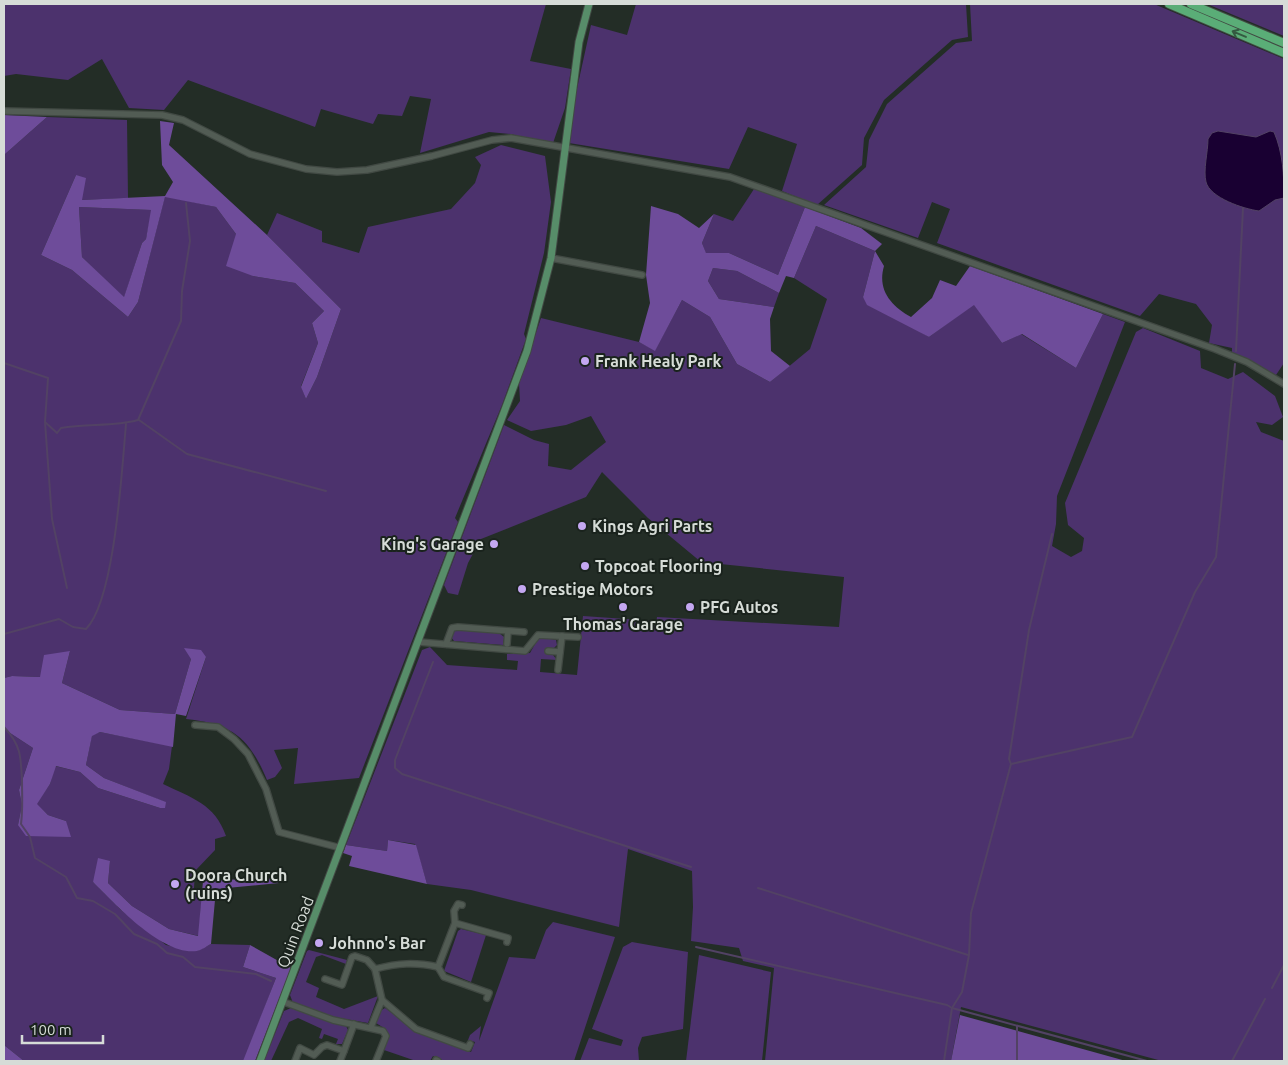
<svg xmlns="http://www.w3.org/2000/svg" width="1288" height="1065" viewBox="0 0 1288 1065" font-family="Ubuntu,sans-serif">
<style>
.green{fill:#4c326d}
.forest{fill:#6e4c9a;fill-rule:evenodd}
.water{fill:#190032;stroke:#524264}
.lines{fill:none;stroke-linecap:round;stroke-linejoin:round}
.stream{stroke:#524264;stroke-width:2}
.minor-casing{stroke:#414943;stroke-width:8}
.major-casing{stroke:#414943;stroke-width:9}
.highway-casing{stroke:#414943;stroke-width:10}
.minor{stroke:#525c54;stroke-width:5.5}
.major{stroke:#578d69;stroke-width:7}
.highway{stroke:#5aad77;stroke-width:8}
.oneway{stroke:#345a41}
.poi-dot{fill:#c4a7f1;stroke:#1a231d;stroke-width:2}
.labels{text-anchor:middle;stroke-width:4;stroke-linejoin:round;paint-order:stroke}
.poi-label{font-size:16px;font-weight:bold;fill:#d6dcd7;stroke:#1a231d;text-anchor:start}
.street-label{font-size:16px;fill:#d6dcd7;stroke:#1a231d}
</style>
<rect width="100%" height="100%" fill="#232d26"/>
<!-- green -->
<g class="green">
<polygon points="4,4 546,4 530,61 571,69 565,108 552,146 511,134 489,132 420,153 431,99 410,96 402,116 378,114 373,124 321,109 315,127 188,80 164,110 129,108 102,59 68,80 16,74 4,76"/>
<polygon points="636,4 966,4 968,37 952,40 884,100 864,138 862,165 817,205 782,191 797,144 748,127 729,169 569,143 576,93 591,25 627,35"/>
<polygon points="970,4 1154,4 1284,59 1284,363 1276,375 1232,352 1232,348 1209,343 1212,325 1196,304 1159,294 1140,316 937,243 950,209 932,202 918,238 824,205 866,167 869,140 887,104 956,43 972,41"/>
<polygon points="1207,4 1284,4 1284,36"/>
<path d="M 47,117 L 127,120 L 128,198 L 82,200 L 76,175 L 41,255 L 72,270 L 128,317 L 138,302 L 165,196 L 216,207 L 236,234 L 253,276 L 295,283 L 324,311 L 312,323 L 318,343 L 301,386 L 306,399 L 317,377 L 341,309 L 267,235 L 277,213 L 322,231 L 322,242 L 359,253 L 368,227 L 451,209 L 475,183 L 481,165 L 475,157 L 501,145 L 545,156 L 551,202 L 544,253 L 524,334 L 526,339 L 502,405 L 455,518 L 458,522 L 359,778 L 294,784 L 298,748 L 274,750 L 282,768 L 275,777 L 267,780 C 249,737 232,724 186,719 L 206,657 L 191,659 L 175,714 L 120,710 L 62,683 L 70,651 L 40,677 L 12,676 L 4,678 L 4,155 Z"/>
<polygon points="754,189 805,207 778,275 729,253 706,254 702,243 714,214 733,221"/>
<polygon points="79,207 152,210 146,239 142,243 124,298 82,257"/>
<polygon points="816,226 875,251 863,297 929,337 974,304 1002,343 1021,334 1076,368 1103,314 1125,322 1057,496 1056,524 1052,546 1071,557 1082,551 1084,538 1068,525 1065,503 1136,332 1143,328 1200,351 1201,368 1228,379 1243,372 1275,396 1283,417 1272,425 1256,422 1261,432 1284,441 1284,1061 1162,1061 961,1007 951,1061 765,1061 774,968 743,961 739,948 691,941 693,907 692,871 628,849 619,927 471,890 427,884 415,844 388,840 387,851 346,845 422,650 430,647 447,665 517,670 518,661 507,660 507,654 530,653 539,637 556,640 557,645 553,649 548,649 547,654 553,655 557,660 541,659 540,672 577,675 583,616 655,621 656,624 657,617 839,627 844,577 701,562 648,518 602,472 586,497 481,539 468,563 458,595 448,593 444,585 504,425 534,440 549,444 548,466 571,470 606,442 591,416 566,425 531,431 507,420 520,401 519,383 541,318 639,342 655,350 682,300 710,317 737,364 770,382 810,349 827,299 794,278"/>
<polygon points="713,268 737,271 779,293 774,307 719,299 708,281"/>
<polygon points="453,630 499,633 504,637 503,645 454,641 451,637"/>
<path d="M 4,729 L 33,748 L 19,790 L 22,805 L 18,825 L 66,821 L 48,815 L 36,804 L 50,784 L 55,766 L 80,772 L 98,788 L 160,808 L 165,808 L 165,802 L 104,778 L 86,765 L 92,735 L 100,732 L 172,746 L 169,769 L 163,784 C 192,798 215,804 226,836 L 215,839 L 215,850 L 195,871 L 194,888 L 202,890 L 199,936 L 169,929 L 132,906 L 108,883 L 110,861 L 93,882 L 121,910 L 166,945 L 197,951 L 211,944 L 250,945 L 243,967 L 276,978 L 244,1061 L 24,1061 L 4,1045 Z"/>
<polygon points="553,922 615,937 574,1061 444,1061 433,1056 430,1061 416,1061 384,1050 389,1035 384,1028 376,1023 380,1011 385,1008 416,1030 471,1052 475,1042 468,1040 470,1035 481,1026 479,1041 509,957 535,959 546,930"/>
<polygon points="461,929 486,935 471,982 444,971 458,931"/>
<polygon points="632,942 688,952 683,1029 642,1037 638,1048 639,1061 580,1061 589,1038 621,1046 623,1040 592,1029 623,947"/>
<polygon points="309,950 347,960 346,964 322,955 316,957 306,982 319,988 316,997 344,1009 378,996 368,1023 334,1017 293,1003 290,995 307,951"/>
<polygon points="699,955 771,972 762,1061 686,1061"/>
<polygon points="291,1008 346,1026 348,1030 342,1044 336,1044 338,1039 324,1034 322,1039 319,1038 322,1029 298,1018 289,1022 271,1061 264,1061 284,1011"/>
</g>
<!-- forest -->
<g class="forest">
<polygon points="4,115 47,117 4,155"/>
<path d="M 160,121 L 174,123 L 169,145 L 267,235 L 341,309 L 317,377 L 306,399 L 301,387 L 318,343 L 312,323 L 324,311 L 295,283 L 253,276 L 226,266 L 236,234 L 216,207 L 165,197 L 138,302 L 128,317 L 72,270 L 41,255 L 76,175 L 86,178 L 82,200 L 165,196 L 173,182 L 162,165 ZM 79,207 L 151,210 L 146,239 L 142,243 L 124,297 L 82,257 Z"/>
<path d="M 651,206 L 678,214 L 699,228 L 714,214 L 702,243 L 706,253 L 729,253 L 778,275 L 805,207 L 861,228 L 882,244 L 875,251 L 884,266 C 877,290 891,306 911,317 L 932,298 L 940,280 L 956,286 L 970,266 L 1103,314 L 1076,368 L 1022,334 L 1002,343 L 974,305 L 929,337 L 867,305 L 863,297 L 875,251 L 816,226 L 794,278 L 786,276 L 779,293 L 737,271 L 713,268 L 708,281 L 719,299 L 774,307 L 770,319 L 771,351 L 790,366 L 770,382 L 737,364 L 710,317 L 682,300 L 655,351 L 639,342 L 650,303 L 646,275 Z"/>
<polygon points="184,648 201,650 206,657 186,716 176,714 173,747 100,732 92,736 86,765 104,778 166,802 165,808 160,808 98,788 80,772 56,766 50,784 37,804 48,815 66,821 71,837 26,836 18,825 22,805 19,790 33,748 4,729 4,678 12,676 40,677 44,655 70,651 62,683 120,710 175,714 191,659"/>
<polygon points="388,840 416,845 427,884 349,866 352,856 343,853 346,845 387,851"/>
<path d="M 98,858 L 110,861 L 108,883 L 132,906 L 169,929 L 198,936 L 203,881 L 269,878 L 279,883 L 216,889 L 211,944 C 207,946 202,950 197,951 C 163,956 116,905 93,882 Z"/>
<polygon points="250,945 291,968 255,1061 243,1061 276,978 243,967"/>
<polygon points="960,1015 1126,1061 951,1061"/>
<polygon points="4,1045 24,1061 4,1061"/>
</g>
<!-- water -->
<path class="water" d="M 1218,131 L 1256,137 L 1270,131 L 1274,132 C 1283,153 1284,175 1284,198 L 1275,200 L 1259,211 C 1244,209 1210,198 1206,182 C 1203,170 1208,152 1208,139 L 1212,133 Z"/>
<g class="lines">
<!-- stream -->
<g class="stream">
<polyline points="1236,351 1243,208"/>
<polyline points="4,363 48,378 45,422 52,519 67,588"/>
<polyline points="139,420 187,454 326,491"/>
<path d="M 45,422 L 57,433 L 61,428 C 87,423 113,427 138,420 L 181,321 L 182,291 L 190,241 L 186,203"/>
<path d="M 4,634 L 59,619 L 73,627 L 86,629 C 115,600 122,468 126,424"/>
<polyline points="433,662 395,760 395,768 402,774 691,867"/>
<path d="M 4,727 C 21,745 21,757 22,781 C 22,796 23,809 21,824 L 30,837 L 35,858 L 66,877 L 77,898 L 93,901 L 115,914 L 134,934 L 157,944 L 167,953 L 183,957 L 195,967 L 256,974 L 271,981"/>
<polyline points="1011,764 1132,737 1195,592 1216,557 1235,364"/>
<polyline points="758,888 968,955"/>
<polyline points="696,947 947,1005 952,1008 1147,1061"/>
<polyline points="1272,988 1284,965"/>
<polyline points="944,1061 952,1008 962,992 969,955 971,913 1011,764 1009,759 1029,630 1052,534"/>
<polyline points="1017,1061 1017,1026"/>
<polyline points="1232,1061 1265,999"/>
</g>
<defs>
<g id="minor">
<polyline points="4,111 162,115 183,120 250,154 306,169 337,172 367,170 432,156 492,140 511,138 730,177 1215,349 1247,362 1284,384"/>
<polyline points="551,258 642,275"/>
<polyline points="419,642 525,651 538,635 578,637"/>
<polyline points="446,644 452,628 458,627 524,632"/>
<polyline points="507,644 508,631"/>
<polyline points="548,651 560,652"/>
<polyline points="558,670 562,636"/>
<polyline points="195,725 218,727 234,739 248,754 266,789 279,832 341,848"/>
<polyline points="462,905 458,904 454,911 455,923 438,967 444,977 489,993 487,998"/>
<polyline points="455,923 508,938 507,942"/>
<polyline points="325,979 342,985 352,957 355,956 367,960 375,969"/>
<path d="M 382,1000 L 375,969 C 398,963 415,962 438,967"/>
<polyline points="284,1002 333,1020 383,1031 386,1036 376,1061"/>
<polyline points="371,1027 382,1000 416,1029 468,1048 470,1044"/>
<polyline points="436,1060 438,1061"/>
<polyline points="295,1061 300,1048 314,1055 322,1047 327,1045 344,1051 354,1024"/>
<polyline points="340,1061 344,1051"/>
</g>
<polyline id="major" points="260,1061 527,351 551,258 579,42 589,4"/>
<g id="highway">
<polyline points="1169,4 1284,53"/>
<polyline points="1191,4 1284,43"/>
</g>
</defs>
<!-- minor casing -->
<use href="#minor" class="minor-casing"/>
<!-- major casing -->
<use href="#major" class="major-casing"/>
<!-- highway casing -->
<use href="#highway" class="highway-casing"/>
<!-- minor -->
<use href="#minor" class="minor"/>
<!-- major -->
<use href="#major" class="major"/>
<!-- highway -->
<use href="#highway" class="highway"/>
</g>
<!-- one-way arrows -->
<defs><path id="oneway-shaft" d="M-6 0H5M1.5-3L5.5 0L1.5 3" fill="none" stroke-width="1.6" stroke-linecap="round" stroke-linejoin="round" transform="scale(1.25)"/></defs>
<use class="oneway" href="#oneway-shaft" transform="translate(1239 34) rotate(-157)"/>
<!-- markers -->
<g class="poi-dot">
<circle cx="585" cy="361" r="5"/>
<circle cx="582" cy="526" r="5"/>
<circle cx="494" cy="544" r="5"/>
<circle cx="585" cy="566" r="5"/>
<circle cx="522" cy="589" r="5"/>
<circle cx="623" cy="607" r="5"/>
<circle cx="690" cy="607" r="5"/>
<circle cx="175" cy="884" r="5"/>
<circle cx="319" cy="943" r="5"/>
</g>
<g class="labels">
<!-- poi labels -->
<g class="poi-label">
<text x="595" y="367">Frank Healy Park</text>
<text x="592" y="532">Kings Agri Parts</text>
<text x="484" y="550" text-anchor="end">King's Garage</text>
<text x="595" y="572">Topcoat Flooring</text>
<text x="532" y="595">Prestige Motors</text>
<text x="700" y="613">PFG Autos</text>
<text x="623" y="630" text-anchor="middle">Thomas' Garage</text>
<text x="185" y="881">Doora Church<tspan x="185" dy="18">(ruins)</tspan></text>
<text x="329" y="949">Johnno's Bar</text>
</g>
<!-- street labels -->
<g class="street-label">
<text transform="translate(295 932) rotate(-69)" y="6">Quin Road</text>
</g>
</g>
<!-- border -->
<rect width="1288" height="1065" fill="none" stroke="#d6dcd7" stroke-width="10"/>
<!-- scale -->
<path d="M22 1035v8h81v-8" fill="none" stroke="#d6dcd7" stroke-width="2.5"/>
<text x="30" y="1035" font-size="15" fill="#d6dcd7" stroke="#1a231d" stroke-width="4" paint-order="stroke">100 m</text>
</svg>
